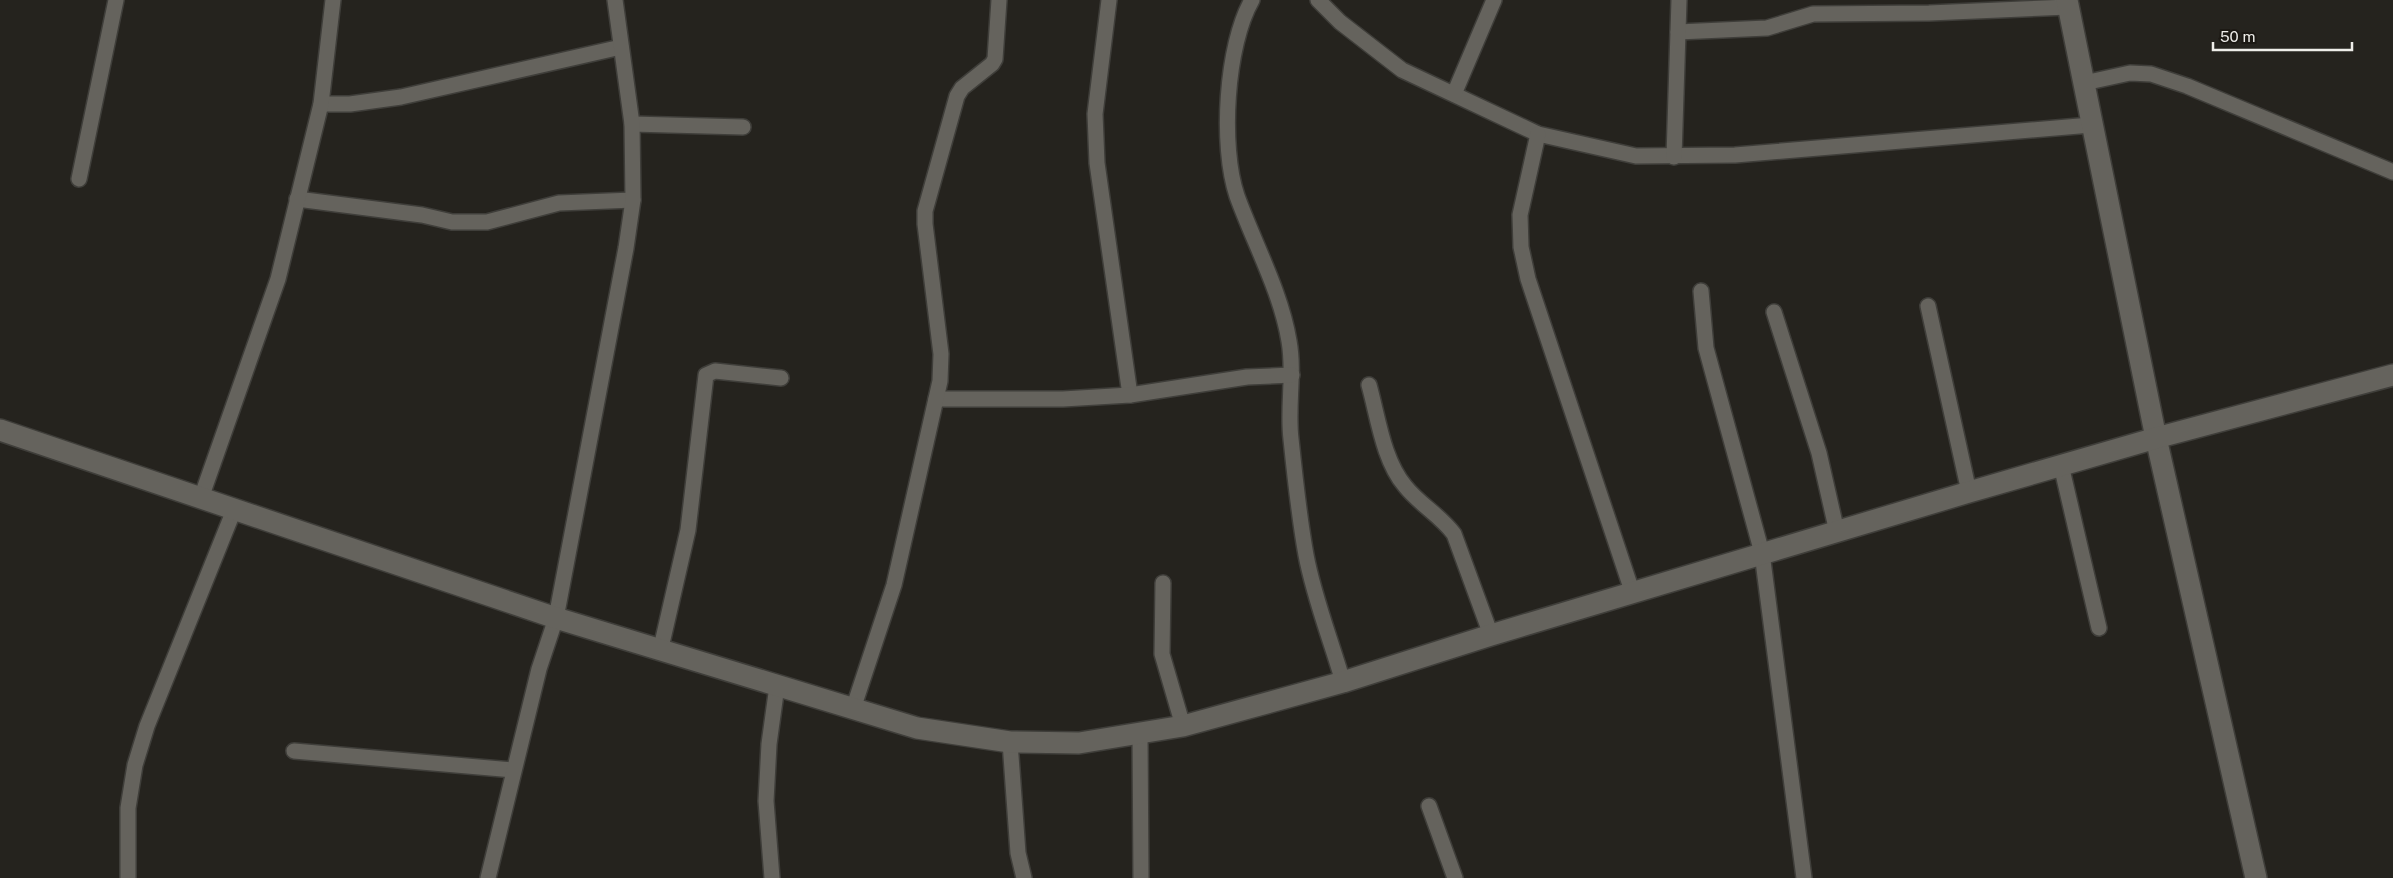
<svg xmlns="http://www.w3.org/2000/svg" width="2393" height="878" viewBox="0 0 2393 878" font-family="'Public Sans',sans-serif">
<style>
.lines{fill:none;stroke-linecap:round;stroke-linejoin:round}
.street-casing{stroke:#3f3e3a;stroke-width:18}
.secondary-casing{stroke:#3f3e3a;stroke-width:24}
.street{stroke:#65635d;stroke-width:15}
.secondary{stroke:#65635d;stroke-width:21}
</style>
<rect width="100%" height="100%" fill="#25231e"/>
<g class="lines">
<defs>
<g id="street">
<polyline points="1109,0 1095,114 1097,163 1130,395"/>
<path d="M 1252,0 C 1226,45 1220,146 1237,196 C 1254,243 1281,292 1289,341 C 1295,374 1287,406 1291,439 C 1295,478 1299,517 1306,555 C 1314,598 1331,640 1343,682"/>
<polyline points="1318,0 1340,22 1402,70 1538,134 1636,156 1735,155 2091,125"/>
<polyline points="1678,32 1767,28 1813,14 1929,13 2068,7"/>
<polyline points="2084,83 2130,73 2151,74 2187,86 2393,172"/>
<polyline points="1454,94 1494,0"/>
<polyline points="321,104 350,104 401,97 621,47"/>
<polyline points="632,124 743,127"/>
<polyline points="1538,134 1520,215 1521,247 1528,279 1633,594"/>
<polyline points="1674,157 1679,0"/>
<polyline points="79,179 116,0"/>
<polyline points="297,199 422,215 452,222 487,222 559,203 633,200"/>
<polyline points="1701,291 1706,348 1762,553 1804,878"/>
<polyline points="1928,306 1969,492"/>
<polyline points="1774,312 1819,453 1837,532"/>
<path d="M 1369,385 C 1378,417 1383,460 1405,486 C 1419,504 1440,515 1454,534 L 1491,635"/>
<polyline points="936,399 1063,399 1130,395 1247,377 1292,375"/>
<polyline points="2061,465 2099,628"/>
<polyline points="201,498 278,279 321,104 333,0"/>
<polyline points="1163,583 1162,654 1183,726"/>
<polyline points="660,652 688,530 706,375 715,371 781,378"/>
<polyline points="853,709 894,585 940,381 941,354 925,224 925,211 957,96 962,88 992,64 995,59 999,0"/>
<polyline points="1140,734 1141,878"/>
<polyline points="1010,742 1018,853 1024,878"/>
<polyline points="294,751 513,770"/>
<polyline points="1429,806 1455,878"/>
<polyline points="128,878 128,808 135,765 147,726 234,510"/>
<polyline points="488,878 539,669 556,618 626,248 633,200 632,124 615,0"/>
<polyline points="772,878 766,801 769,744 777,686"/>
</g>
<g id="secondary">
<polyline points="2067,0 2156,438 2256,878"/>
<polyline points="0,430 556,618 917,728 1010,742 1079,743 1183,726 1343,682 1491,635 1969,492 2156,438 2393,375"/>
</g>
</defs>
<!-- street casing -->
<use href="#street" class="street-casing"/>
<!-- secondary casing -->
<use href="#secondary" class="secondary-casing"/>
<!-- street -->
<use href="#street" class="street"/>
<!-- secondary -->
<use href="#secondary" class="secondary"/>
</g>
<!-- scale -->
<path d="M2213 42v8h139v-8" fill="none" stroke="#eeede9" stroke-width="2.5"/>
<text x="2220" y="42" font-size="15" fill="#eeede9" stroke="#1c1914" stroke-width="4" paint-order="stroke">50 m</text>
</svg>
